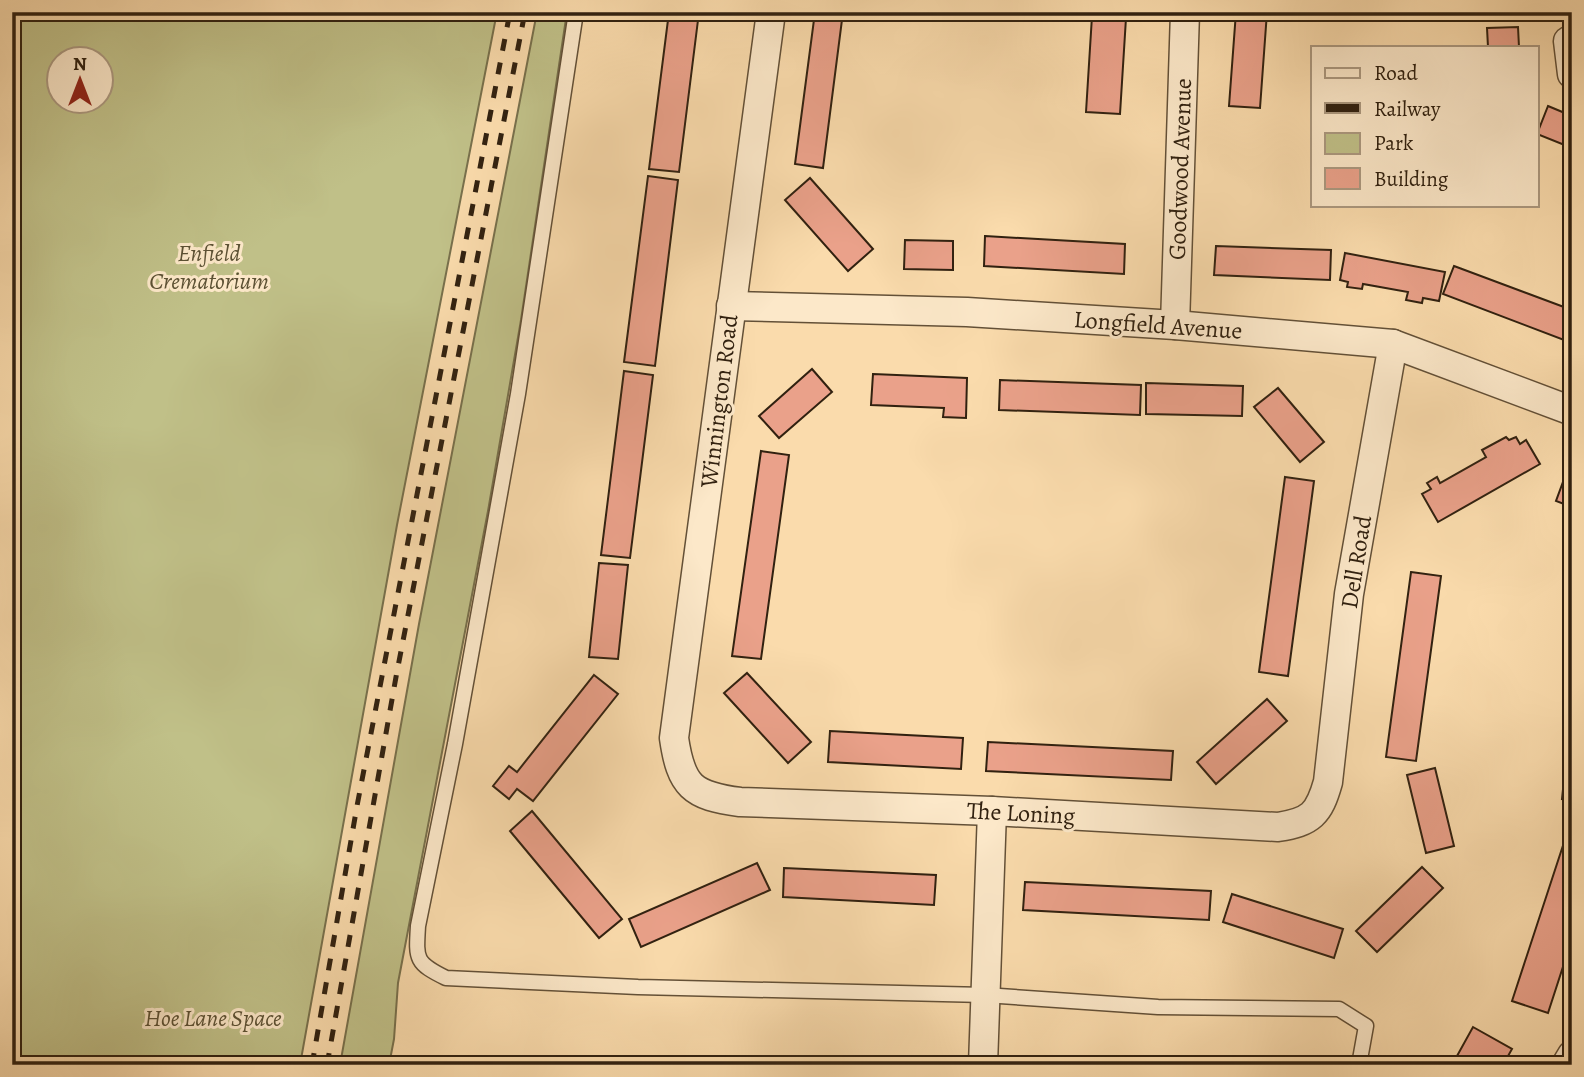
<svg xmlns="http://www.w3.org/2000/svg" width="1584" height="1077" viewBox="0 0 1584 1077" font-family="Alegreya,serif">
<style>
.green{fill:#c0c088;stroke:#78704c;stroke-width:2;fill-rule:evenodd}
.building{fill:#eaa18a;stroke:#312110;stroke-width:2}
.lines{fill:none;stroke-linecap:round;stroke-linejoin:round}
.service-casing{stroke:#635037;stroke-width:17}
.minor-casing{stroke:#635037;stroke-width:31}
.service{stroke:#fce8c9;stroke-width:14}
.minor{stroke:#fce8c9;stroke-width:28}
.rail{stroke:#312110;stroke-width:5;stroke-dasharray:12 12;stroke-linecap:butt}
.labels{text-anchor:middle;stroke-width:6;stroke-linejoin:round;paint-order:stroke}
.street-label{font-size:24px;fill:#312110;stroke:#fce8c9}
.park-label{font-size:24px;font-style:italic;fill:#5c5134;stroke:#fce8c9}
</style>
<rect width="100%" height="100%" fill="#fadbac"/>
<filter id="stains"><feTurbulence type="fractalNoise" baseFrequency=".00286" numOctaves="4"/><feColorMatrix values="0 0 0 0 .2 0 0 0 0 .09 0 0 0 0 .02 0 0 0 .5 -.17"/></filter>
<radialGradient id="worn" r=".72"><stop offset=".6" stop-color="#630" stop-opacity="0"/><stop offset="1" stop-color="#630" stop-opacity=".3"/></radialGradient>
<!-- green -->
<g class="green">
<path d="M 12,12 L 497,12 L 397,525 L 300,1065 L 12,1065 ZM 60,60 L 102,60 L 102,102 L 60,102 Z"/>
<polygon points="537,12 567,12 521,320 488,511 398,983 394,1039 389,1065 340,1065 419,624"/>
</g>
<!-- building -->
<g class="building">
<polygon points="669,12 699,12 679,172 649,169"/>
<polygon points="815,12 843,12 823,168 795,164"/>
<polygon points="1236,12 1267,12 1260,108 1229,106"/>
<polygon points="1092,16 1126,18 1120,114 1086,112"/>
<polygon points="1518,27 1519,47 1488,47 1487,28"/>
<polygon points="1548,106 1572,116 1572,148 1537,134"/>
<polygon points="648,176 678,180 655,366 624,362"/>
<polygon points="810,178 873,249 848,271 785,200"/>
<polygon points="985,236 1125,244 1124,274 984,266"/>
<polygon points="905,240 953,241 953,270 904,269"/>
<polygon points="1216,246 1331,250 1330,280 1214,275"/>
<polygon points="1345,253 1445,272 1439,301 1423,298 1422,303 1406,300 1408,292 1363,284 1362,289 1347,287 1348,282 1340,280"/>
<polygon points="1454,266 1572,310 1572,320 1564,340 1443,294"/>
<polygon points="812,369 832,392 779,438 759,416"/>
<polygon points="624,371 653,375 630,558 601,555"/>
<polygon points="873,374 967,378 966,418 943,417 944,408 871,405"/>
<polygon points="1000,380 1141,385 1140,415 999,410"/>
<polygon points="1146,383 1243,386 1242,416 1146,414"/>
<polygon points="1278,388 1324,442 1300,462 1254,407"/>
<polygon points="1506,437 1509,440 1516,437 1520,444 1526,440 1540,464 1438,522 1422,494 1431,489 1427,483 1437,477 1440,483 1486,457 1482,450"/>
<polygon points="761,451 789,455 761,659 732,656"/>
<polygon points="1567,471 1572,473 1572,507 1556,501"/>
<polygon points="1285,477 1314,481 1288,676 1259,672"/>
<polygon points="599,563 628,565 618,659 589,657"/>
<polygon points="1411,572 1441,576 1416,761 1386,757"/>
<polygon points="747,673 811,742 788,763 724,693"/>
<polygon points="594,675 618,694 533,801 517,789 509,799 493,786 509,766 517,772"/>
<polygon points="1267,699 1287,721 1216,784 1197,762"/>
<polygon points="830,731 963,738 961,769 828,762"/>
<polygon points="988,742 1173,751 1171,780 986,771"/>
<polygon points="1567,750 1572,750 1572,800 1562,799"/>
<polygon points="1435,768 1454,846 1426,853 1407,775"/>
<polygon points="532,811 622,919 599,938 510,831"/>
<polygon points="1572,818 1572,939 1548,1013 1512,1001"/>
<polygon points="757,863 770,890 641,947 629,919"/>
<polygon points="1422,867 1443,888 1377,952 1356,931"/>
<polygon points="784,868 936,875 934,905 783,897"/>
<polygon points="1025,882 1211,891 1209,920 1023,910"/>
<polygon points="1232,894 1343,929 1334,958 1223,922"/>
<polygon points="1473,1027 1512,1049 1503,1065 1452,1065"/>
</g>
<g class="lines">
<defs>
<path id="service" d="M 576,12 L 518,394 L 455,744 L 418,926 C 416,959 415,963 446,978 L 638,987 L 985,995 L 1158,1007 L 1339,1009 L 1366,1026 L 1359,1065"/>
<g id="minor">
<path d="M 771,12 L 674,738 C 681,786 692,796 740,802 L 992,811 L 1278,827 C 1311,822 1319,814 1328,782 L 1349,594 L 1393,344"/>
<polyline points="1572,39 1568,41 1572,74"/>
<polyline points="731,306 967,312 1175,325 1393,344 1572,411"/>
<polyline points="1175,325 1185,12"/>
<polyline points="983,1065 992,811"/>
<polyline points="1566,1065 1572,1055"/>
</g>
</defs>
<!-- service casing -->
<use href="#service" class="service-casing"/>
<!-- minor casing -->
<use href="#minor" class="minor-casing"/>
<!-- service -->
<use href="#service" class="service"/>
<!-- minor -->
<use href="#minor" class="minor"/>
<!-- rail -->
<g class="rail">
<polyline points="312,1065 357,806 510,12"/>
<polyline points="327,1065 396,677 525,12"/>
</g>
</g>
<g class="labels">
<!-- street labels -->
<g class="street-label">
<text transform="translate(1180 169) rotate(-88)" y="8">Goodwood Avenue</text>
<text transform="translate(1158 325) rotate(4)" y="8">Longfield Avenue</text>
<text transform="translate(719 401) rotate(-83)" y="8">Winnington Road</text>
<text transform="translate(1356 562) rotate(-81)" y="8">Dell Road</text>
<text transform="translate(1021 813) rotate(3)" y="8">The Loning</text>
</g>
<!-- park labels -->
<g class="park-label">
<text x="209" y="261">Enfield<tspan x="209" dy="28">Crematorium</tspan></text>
<text x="213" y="1026">Hoe Lane Space</text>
</g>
</g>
<!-- margin -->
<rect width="1584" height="1077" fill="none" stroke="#fadbac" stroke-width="42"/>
<rect x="14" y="14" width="1556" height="1049" fill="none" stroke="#312110" stroke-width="3.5"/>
<rect x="21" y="21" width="1542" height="1035" fill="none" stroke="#312110" stroke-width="2"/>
<!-- legend -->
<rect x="1311" y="46" width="228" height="161" fill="#fce8c9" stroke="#ab987f" stroke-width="2"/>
<rect x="1325" y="68" width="35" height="10" fill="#fce8c9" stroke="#ab987f" stroke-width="2"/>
<text x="1374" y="80" font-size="21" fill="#312110">Road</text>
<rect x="1325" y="103" width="35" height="10" fill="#312110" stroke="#ab987f" stroke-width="2"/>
<text x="1374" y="116" font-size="21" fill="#312110">Railway</text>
<rect x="1325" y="133" width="35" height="21" fill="#c0c088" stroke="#ab987f" stroke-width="2"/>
<text x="1374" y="150" font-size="21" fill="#312110">Park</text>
<rect x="1325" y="168" width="35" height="21" fill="#eaa18a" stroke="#ab987f" stroke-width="2"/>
<text x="1374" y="186" font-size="21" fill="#312110">Building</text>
<!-- north arrow -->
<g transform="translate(80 80)"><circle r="33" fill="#fce8c9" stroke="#ab987f" stroke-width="2"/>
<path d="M0-5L12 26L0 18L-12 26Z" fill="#8f2418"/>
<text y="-10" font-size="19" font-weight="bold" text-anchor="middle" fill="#312110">N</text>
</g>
<rect width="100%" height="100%" filter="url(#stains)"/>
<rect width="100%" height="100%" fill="url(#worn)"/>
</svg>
